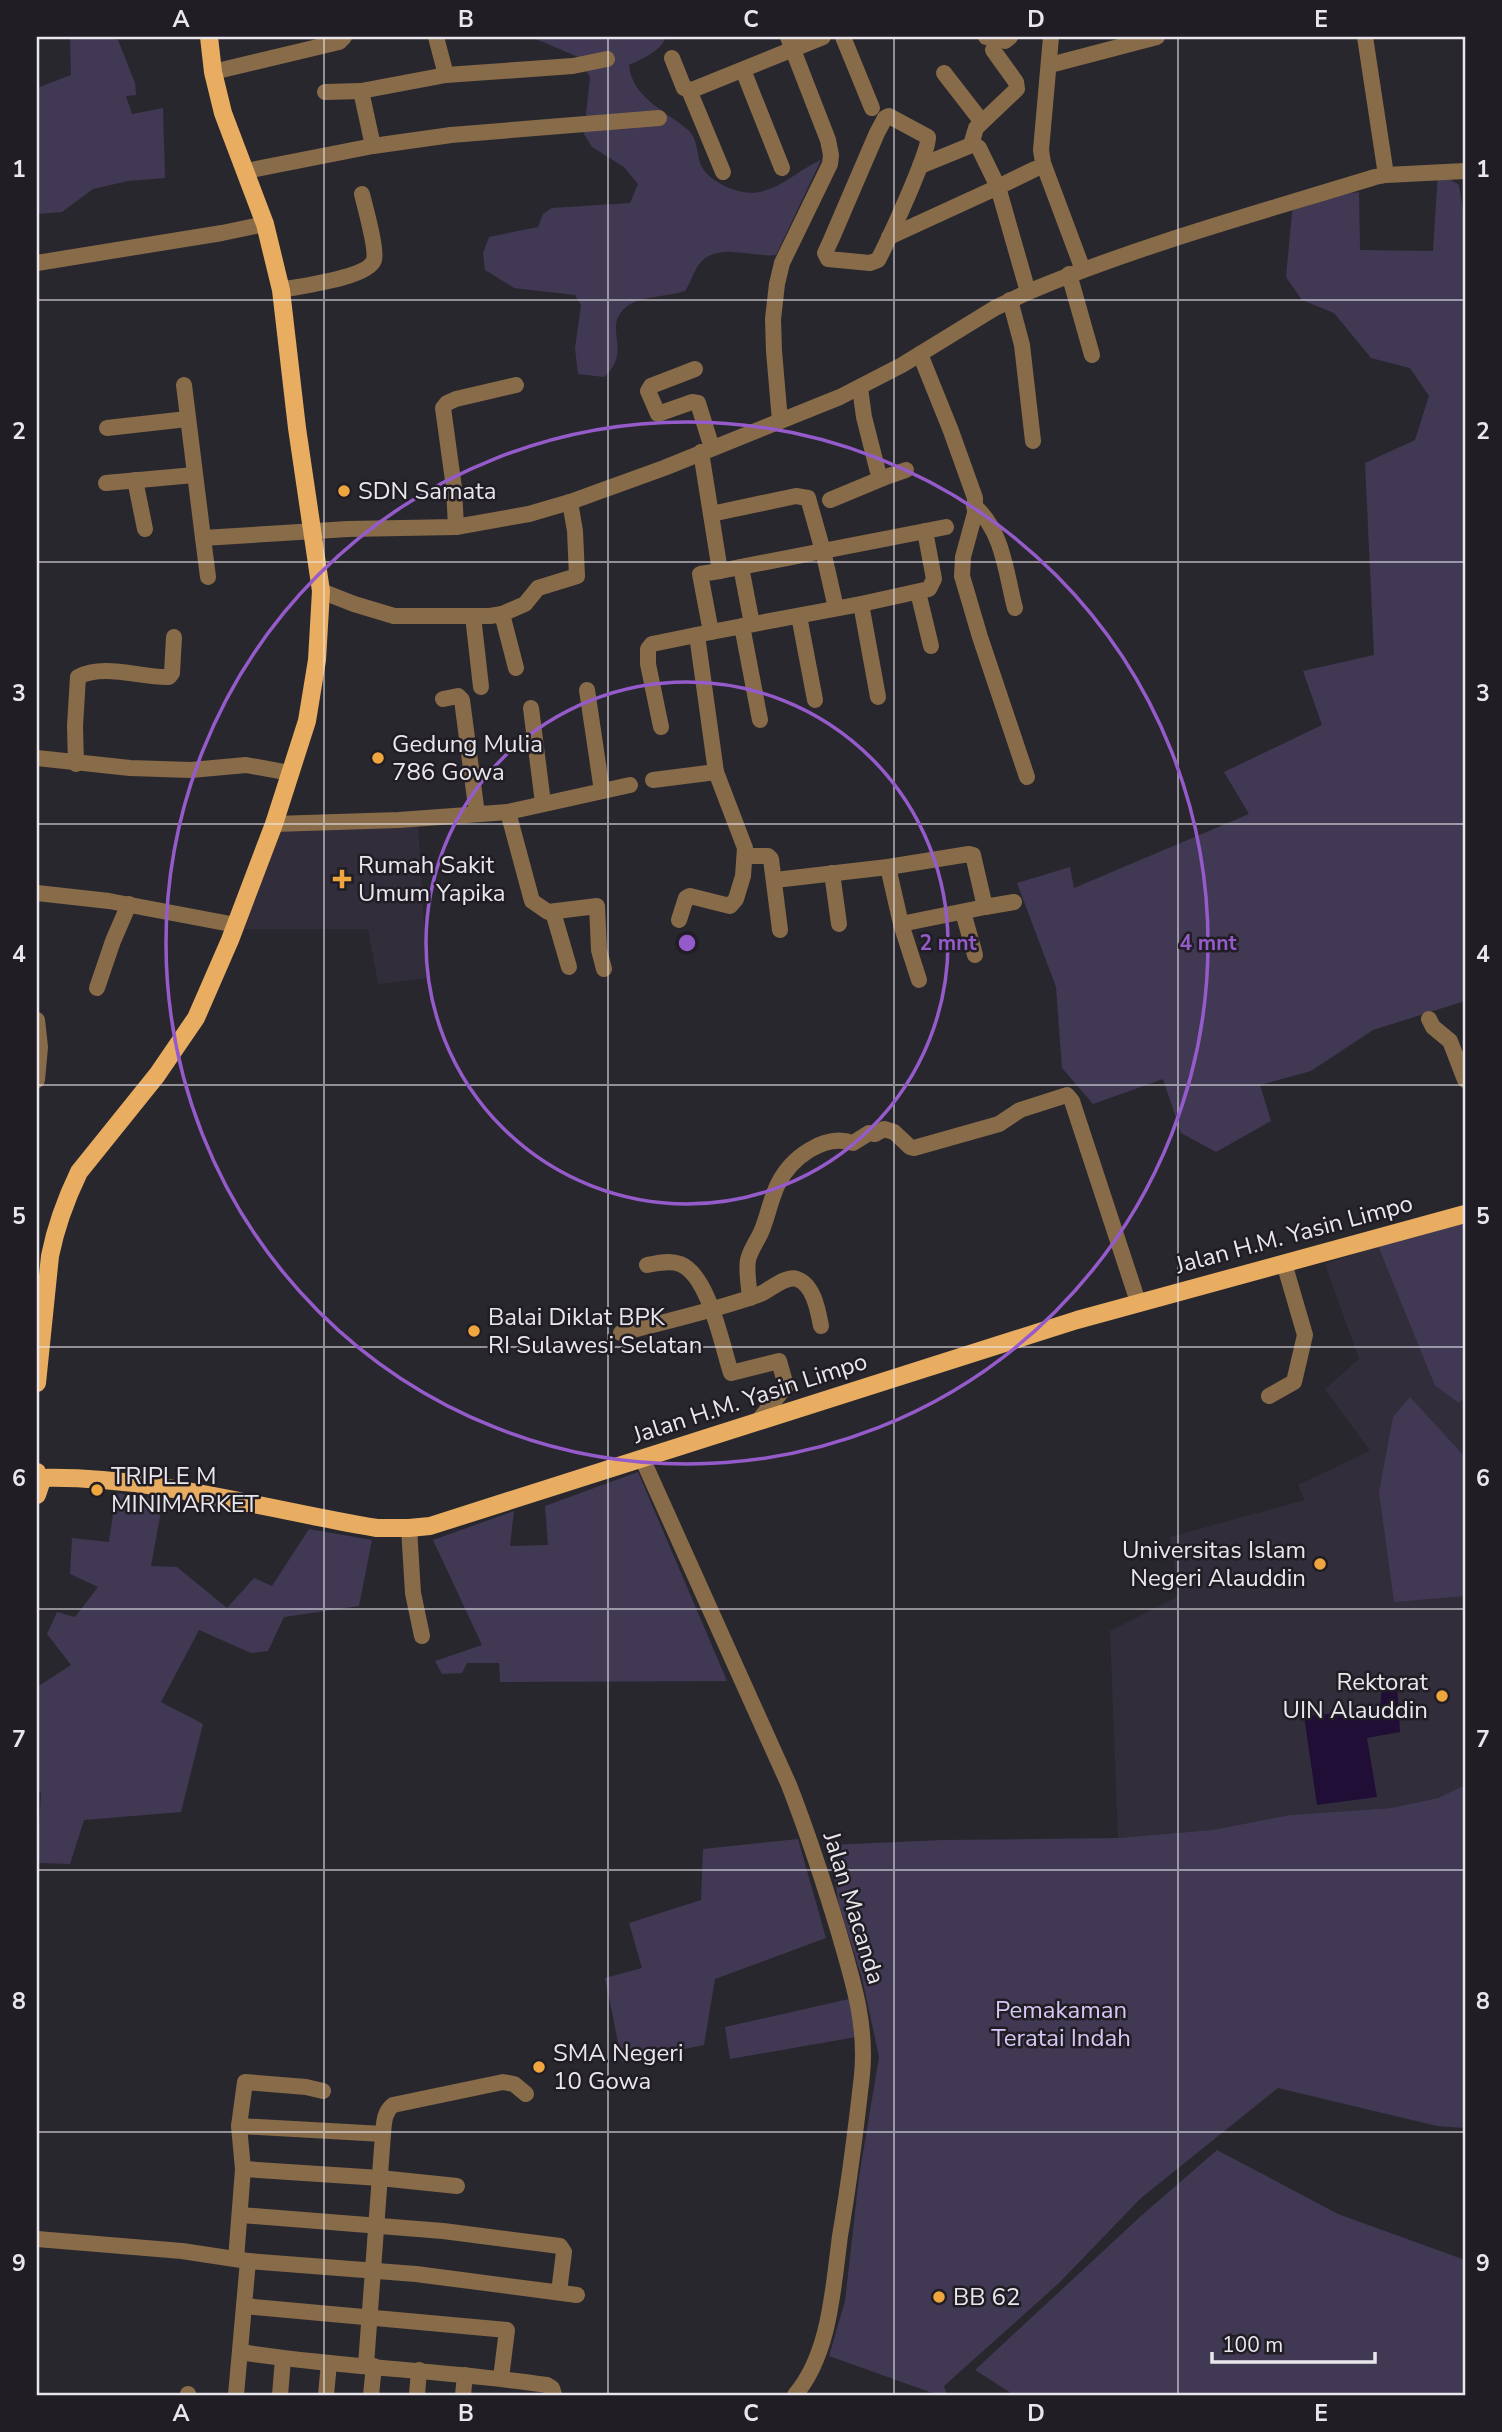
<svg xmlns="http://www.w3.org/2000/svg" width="1502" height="2432" viewBox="0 0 1502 2432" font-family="'Nunito Sans',sans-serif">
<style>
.built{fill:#322d3a}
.green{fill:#413853}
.water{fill:#200e37}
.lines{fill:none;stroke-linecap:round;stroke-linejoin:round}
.minor{stroke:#886b48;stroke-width:16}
.major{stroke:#e8ad61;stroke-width:18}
.grid{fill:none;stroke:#e9e7ec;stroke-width:2;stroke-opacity:0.55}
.ring{fill:none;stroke:#965bca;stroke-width:3.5}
.poi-dot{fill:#f0a63f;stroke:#201d24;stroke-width:2.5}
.labels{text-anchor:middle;stroke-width:5;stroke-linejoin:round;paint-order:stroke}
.poi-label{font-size:24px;fill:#e9e7ec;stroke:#201d24;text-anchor:start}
.street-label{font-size:24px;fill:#e9e7ec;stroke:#201d24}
.park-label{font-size:24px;fill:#d7c7f5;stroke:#201d24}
.centre{fill:#965bca;stroke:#201d24;stroke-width:3.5}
.ring-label{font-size:21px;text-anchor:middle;font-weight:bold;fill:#965bca;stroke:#201d24;stroke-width:5;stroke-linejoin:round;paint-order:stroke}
.neatline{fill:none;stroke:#e9e7ec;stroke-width:2.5}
.grid-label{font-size:23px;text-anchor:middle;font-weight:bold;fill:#e9e7ec}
</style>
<rect width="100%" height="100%" fill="#29272e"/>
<!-- built -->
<g class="built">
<polygon points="418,823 427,978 378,984 368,929 244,929 279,830"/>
<polygon points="1378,1246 1435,1386 1459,1403 1465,1396 1465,1785 1438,1798 1391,1808 1290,1815 1212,1830 1118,1838 1110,1631 1175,1598 1178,1591 1170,1537 1305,1500 1298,1485 1370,1451 1325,1389 1359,1359 1325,1264"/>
</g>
<!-- green -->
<g class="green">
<polygon points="70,37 105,37 118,40 135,83 136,95 126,96 132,114 163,108 165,178 128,181 93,189 62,212 38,214 37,88 71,75"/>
<path d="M 531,37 L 666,37 C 661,51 642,59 629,65 C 632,98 666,111 688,130 C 699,139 696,158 703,169 C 709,178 720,184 729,188 C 768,204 788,175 821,160 L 776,255 C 753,258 720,242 701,262 C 694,269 691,283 685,291 C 667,297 639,296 626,307 C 601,328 634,350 604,377 L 578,374 L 575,348 L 581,305 L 575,295 L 514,288 L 485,270 L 483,253 L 489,237 L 538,227 L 543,214 L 552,208 L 630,203 L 638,184 L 624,167 L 592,147 L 584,134 L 590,77 L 578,57 Z"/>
<polygon points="1438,172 1459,185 1465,223 1465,1001 1373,1030 1311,1071 1260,1085 1271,1121 1216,1152 1181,1133 1163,1079 1093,1104 1062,1068 1056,987 1017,883 1070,867 1074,888 1249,814 1224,772 1322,725 1303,671 1374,655 1365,463 1415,440 1429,396 1410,368 1371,358 1334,313 1302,300 1286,277 1293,202 1359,192 1360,250 1433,251"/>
<polygon points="1465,1223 1465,1396 1459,1403 1435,1386 1378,1246"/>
<polygon points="1410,1397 1465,1457 1465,1596 1394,1602 1379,1492 1393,1417"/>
<polygon points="638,1472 727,1681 500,1682 499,1663 467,1663 462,1673 442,1674 435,1661 482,1645 433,1540 514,1511 510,1546 548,1545 545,1506"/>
<polygon points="116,1493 163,1500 151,1566 177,1567 227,1608 254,1578 272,1586 309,1529 372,1540 359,1606 284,1617 268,1651 251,1653 199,1630 161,1702 203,1724 181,1812 84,1820 70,1864 37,1863 41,1792 37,1793 37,1687 71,1665 47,1634 57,1612 75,1617 98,1587 70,1574 72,1538 109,1542"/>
<polygon points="1465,1785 1465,2128 1437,2126 1278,2088 1141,2198 1058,2284 944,2386 947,2395 938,2395 829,2356 845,2301 859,2177 879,2057 862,1978 839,1905 829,1845 942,1840 1118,1838 1212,1830 1290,1815 1391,1808 1438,1798"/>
<polygon points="798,1839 826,1938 715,1979 704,2045 622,2062 605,1978 642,1968 629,1923 701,1900 703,1849"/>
<polygon points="849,1999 856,2037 730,2059 725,2027"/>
<polygon points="1217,2150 1338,2214 1465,2260 1465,2395 1014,2395 975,2370 1141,2216"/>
</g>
<!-- water -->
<polygon class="water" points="1397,1682 1400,1732 1367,1738 1377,1797 1317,1805 1304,1716 1380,1710 1382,1685"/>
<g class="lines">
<!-- minor -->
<g class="minor">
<polyline points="436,37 446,75"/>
<polyline points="843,37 872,108"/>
<polyline points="986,37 1005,41 1010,37"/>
<polyline points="1051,37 1041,150 1043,163 1083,270"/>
<polyline points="1365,37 1386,175"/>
<polyline points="672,58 684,88 692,90 823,37"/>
<polyline points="1050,65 1157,37"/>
<polyline points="743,70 782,168"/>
<polyline points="213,72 339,42 344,37"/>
<polyline points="944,73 982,122"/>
<polyline points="689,90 723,172"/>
<polyline points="361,91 373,146"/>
<polyline points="325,92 361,91 446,75 573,66 607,59"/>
<path d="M 889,116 L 928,137 C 931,149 887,243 878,260 L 870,263 L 828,259 L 825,253 L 831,240 L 877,133 L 885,118 Z"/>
<polyline points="971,145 976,128 1017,89 1016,82 993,50"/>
<polyline points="920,166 974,144 979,148 998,187 1035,169"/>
<polyline points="246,171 373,146 451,135 659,118"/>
<polyline points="37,263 222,233 265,224"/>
<polyline points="1069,274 1092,355"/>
<path d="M 281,290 C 300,286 368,278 374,260 C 377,248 365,207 362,194"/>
<path d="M 1028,292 C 1140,245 1258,213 1375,177 L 1386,175 L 1465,171"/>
<polyline points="1010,300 1022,345 1033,441"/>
<polyline points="920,354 951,431 975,498 975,513 963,557 962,576 980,637 1027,777"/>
<polyline points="695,369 651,386 648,391 658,414 692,402 698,403 712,448"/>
<polyline points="184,385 203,538"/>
<polyline points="860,388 864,417 878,472 883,478 906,470"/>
<polyline points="780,421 774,351 773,319 777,284 782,263 830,164 831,155 828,140 788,37"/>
<polyline points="107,428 187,419"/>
<polyline points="135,480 145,529"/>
<polyline points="106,483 194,475"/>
<polyline points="830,500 883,478"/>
<path d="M 974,506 C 1003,530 1006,574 1015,608"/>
<polyline points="711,514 796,496 808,498 823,551 836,608"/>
<polyline points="456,527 454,488 443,408 447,403 456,399 516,385"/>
<polyline points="741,567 752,624"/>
<polyline points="720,571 946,527"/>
<polyline points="208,577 203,538 348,529 456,527 529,514 570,502 664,468 840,397 902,365 995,308 1028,292 998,187 889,237"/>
<polyline points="321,591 354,604 394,616 490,616 502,614 525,604 538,588 577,576 575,531 570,502"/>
<polyline points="918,592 931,646"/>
<polyline points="861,604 878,697"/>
<polyline points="502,614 516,668"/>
<polyline points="473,616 481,687"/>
<polyline points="799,616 815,700"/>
<polyline points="742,626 760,720"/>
<polyline points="711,632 861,604 929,589 934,579 925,531"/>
<polyline points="587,690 602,791"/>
<polyline points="443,699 458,696 462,700 477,814"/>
<polyline points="531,708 543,803"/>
<polyline points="661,727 648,664 648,649 652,644 711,632 700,574 720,571 701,452"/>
<polyline points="37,758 130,768 191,770 246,765 290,773"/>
<path d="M 76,764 L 75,726 L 78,677 C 104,663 141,678 169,677 L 172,673 L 174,637"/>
<polyline points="653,780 716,772"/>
<polyline points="508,812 532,901 548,912 597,906 599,950 604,969"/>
<polyline points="274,824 399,820 508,812 630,785"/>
<polyline points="745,856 768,856 771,859 780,930"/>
<polyline points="888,867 901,924"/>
<polyline points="832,873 839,924"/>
<polyline points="775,880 888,867 969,854 973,855 985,907 1014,902"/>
<polyline points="37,893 109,901 236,925"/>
<polyline points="553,912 569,967"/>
<polyline points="963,912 975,955"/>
<polyline points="679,920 686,898 690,896 730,906 736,899 743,876 745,848 716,772 697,635"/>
<polyline points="919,980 901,924 985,907"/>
<polyline points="97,988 113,941 129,904"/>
<polyline points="1429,1019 1433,1027 1450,1041 1465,1080"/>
<polyline points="37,1020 40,1047 37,1080"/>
<path d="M 647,1265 C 657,1263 670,1260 680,1264 C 709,1275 722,1346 731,1373 L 779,1361 L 786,1386 L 759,1420"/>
<path d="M 750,1298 C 749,1286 746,1271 748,1260 C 750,1250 758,1240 762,1230 C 768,1215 771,1198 778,1184 C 791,1158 824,1133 853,1143 L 869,1133 L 875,1134 L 884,1129 L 894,1132 L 910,1147 L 914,1148 L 999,1124 L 1020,1110 L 1067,1095 L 1072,1101 L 1138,1302"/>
<path d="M 621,1333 C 667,1321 713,1311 758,1295 C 769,1291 785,1275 797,1279 C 814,1285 818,1311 821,1326"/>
<polyline points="1269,1396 1294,1382 1305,1335 1284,1263"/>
<path d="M 642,1458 L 789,1785 C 808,1834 824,1883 839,1933 C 853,1981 867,2025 862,2075 C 856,2129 849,2183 840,2236 C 833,2288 830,2354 795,2395"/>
<polyline points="409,1528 413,1593 422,1636"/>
<polyline points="239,2126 383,2134"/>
<polyline points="243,2169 380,2178 457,2186"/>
<polyline points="241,2215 443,2231 560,2246 564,2252 559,2292"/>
<polyline points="37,2239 182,2251 248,2261 236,2395"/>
<polyline points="236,2259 243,2169 239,2126 245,2082 306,2087 323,2091"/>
<polyline points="248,2261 416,2274 577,2295"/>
<polyline points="244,2306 507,2330 501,2378"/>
<path d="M 240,2352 C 341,2368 445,2370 547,2385 L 552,2388 L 554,2395"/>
<path d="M 366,2365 L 383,2134 C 384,2123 384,2112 393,2105 L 503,2082 L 514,2084 L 526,2094"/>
<polyline points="188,2395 188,2394"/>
<polyline points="280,2395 283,2359"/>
<polyline points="326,2395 329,2363"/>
<polyline points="371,2395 374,2366"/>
<polyline points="417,2395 419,2370"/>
<polyline points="463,2395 465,2375"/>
</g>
<!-- major -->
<g class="major">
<path d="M 37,1383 L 50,1256 C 56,1226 66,1199 79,1172 L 157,1075 L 196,1018 L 230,940 L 274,824 L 307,721 L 317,660 L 321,591 L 297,428 L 281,290 L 265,224 L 223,113 L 213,72 L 209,37"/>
<polyline points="37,1472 41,1483 37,1495"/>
<path d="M 40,1478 C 151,1475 267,1510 377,1528 L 409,1528 L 430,1526 L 1077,1320 L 1465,1214"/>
</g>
</g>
<!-- grid -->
<path class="grid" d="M 324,37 L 324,2395M 608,37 L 608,2395M 894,37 L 894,2395M 1178,37 L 1178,2395M 37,300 L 1465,300M 37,562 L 1465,562M 37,824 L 1465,824M 37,1085 L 1465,1085M 37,1347 L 1465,1347M 37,1609 L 1465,1609M 37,1870 L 1465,1870M 37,2132 L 1465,2132"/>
<!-- distance rings -->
<g class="ring">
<circle cx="687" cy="943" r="261"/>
<circle cx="687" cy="943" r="521"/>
</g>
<!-- markers -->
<g class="poi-dot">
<circle cx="344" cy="491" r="7"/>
<circle cx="378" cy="758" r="7"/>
<path d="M338.5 868.5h7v7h7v7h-7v7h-7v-7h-7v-7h7z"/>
<circle cx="474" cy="1331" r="7"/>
<circle cx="97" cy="1490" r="7"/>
<circle cx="1320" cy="1564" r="7"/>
<circle cx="1442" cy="1696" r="7"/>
<circle cx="539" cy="2067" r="7"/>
<circle cx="939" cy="2297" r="7"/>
</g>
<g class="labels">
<!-- poi labels -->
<g class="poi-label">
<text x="358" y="499">SDN Samata</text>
<text x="392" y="752">Gedung Mulia<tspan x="392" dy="28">786 Gowa</tspan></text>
<text x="358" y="873">Rumah Sakit<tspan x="358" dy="28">Umum Yapika</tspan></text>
<text x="488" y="1325">Balai Diklat BPK<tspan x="488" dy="28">RI Sulawesi Selatan</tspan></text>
<text x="111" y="1484">TRIPLE M<tspan x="111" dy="28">MINIMARKET</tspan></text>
<text x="1306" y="1558" text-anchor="end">Universitas Islam<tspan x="1306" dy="28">Negeri Alauddin</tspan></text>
<text x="1428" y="1690" text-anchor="end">Rektorat<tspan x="1428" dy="28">UIN Alauddin</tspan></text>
<text x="553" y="2061">SMA Negeri<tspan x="553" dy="28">10 Gowa</tspan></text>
<text x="953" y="2305">BB 62</text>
</g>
<!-- street labels -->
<g class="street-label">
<text transform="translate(1294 1234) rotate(-15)" y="8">Jalan H.M. Yasin Limpo</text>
<text transform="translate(750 1398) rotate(-18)" y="8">Jalan H.M. Yasin Limpo</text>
<text transform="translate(854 1908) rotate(73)" y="8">Jalan Macanda</text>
</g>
<!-- park labels -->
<g class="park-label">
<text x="1061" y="2018">Pemakaman<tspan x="1061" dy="28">Teratai Indah</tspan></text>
</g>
</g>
<circle cx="687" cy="943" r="10" class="centre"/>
<g class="ring-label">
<text x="948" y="950">2 mnt</text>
<text x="1208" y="950">4 mnt</text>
</g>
<!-- border -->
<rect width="1502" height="2432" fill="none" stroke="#201d24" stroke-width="77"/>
<!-- scale -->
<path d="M1212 2352v10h163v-10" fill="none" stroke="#e9e7ec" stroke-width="3.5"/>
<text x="1222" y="2352" font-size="21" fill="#e9e7ec" stroke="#201d24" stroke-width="5" paint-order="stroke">100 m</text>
<rect x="38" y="38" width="1426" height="2356" class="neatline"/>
<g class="grid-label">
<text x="181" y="27">A</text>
<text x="466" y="27">B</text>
<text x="751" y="27">C</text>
<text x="1036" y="27">D</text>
<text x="1321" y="27">E</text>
<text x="19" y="177">1</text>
<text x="1483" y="177">1</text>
<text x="19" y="439">2</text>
<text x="1483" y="439">2</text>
<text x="19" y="701">3</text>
<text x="1483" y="701">3</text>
<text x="19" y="962">4</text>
<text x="1483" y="962">4</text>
<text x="19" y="1224">5</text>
<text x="1483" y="1224">5</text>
<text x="19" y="1486">6</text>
<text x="1483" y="1486">6</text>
<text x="19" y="1747">7</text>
<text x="1483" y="1747">7</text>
<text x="19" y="2009">8</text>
<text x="1483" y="2009">8</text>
<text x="19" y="2271">9</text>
<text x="1483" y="2271">9</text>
<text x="181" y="2421">A</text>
<text x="466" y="2421">B</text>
<text x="751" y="2421">C</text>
<text x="1036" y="2421">D</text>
<text x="1321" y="2421">E</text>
</g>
</svg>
